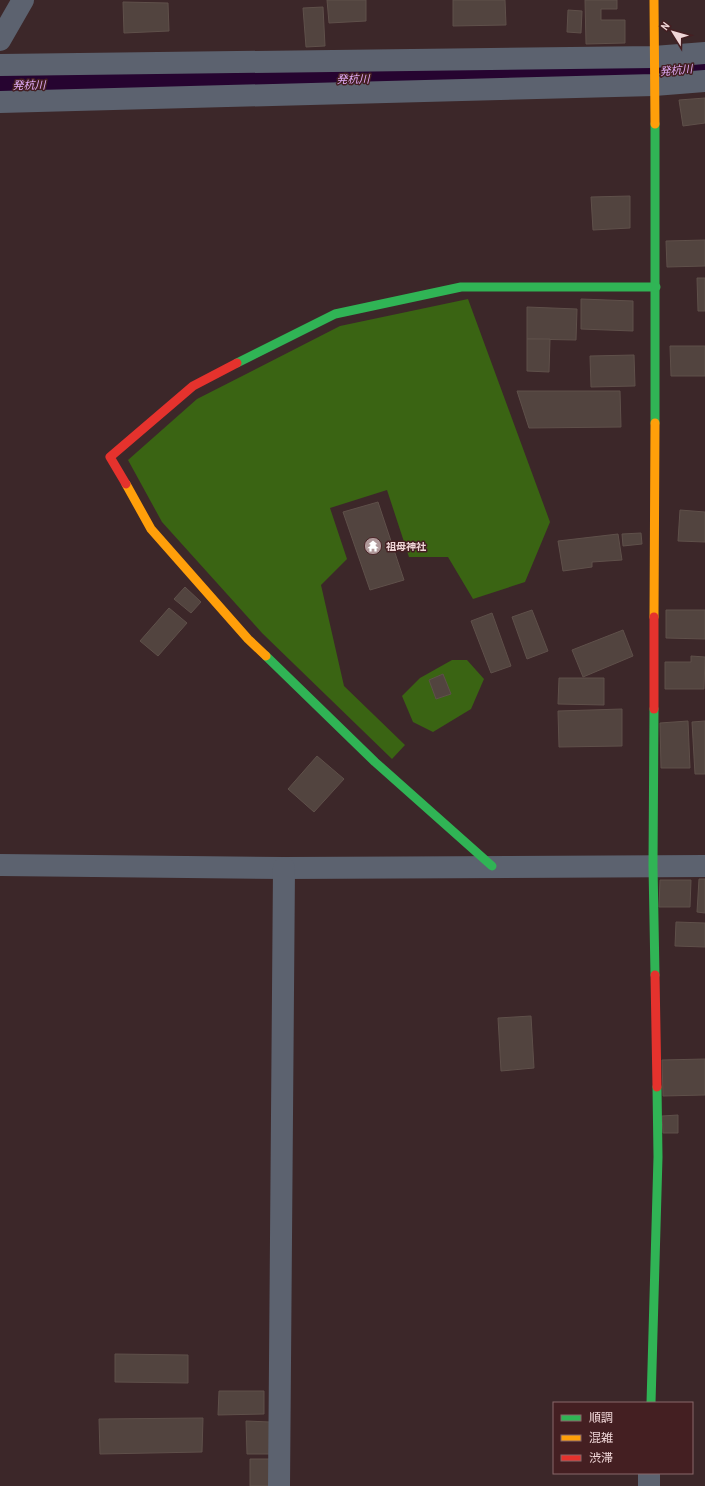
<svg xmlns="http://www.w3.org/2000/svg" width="705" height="1486" viewBox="0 0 705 1486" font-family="'Archivo Narrow','Noto Sans JP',sans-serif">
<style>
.forest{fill:#3a6413}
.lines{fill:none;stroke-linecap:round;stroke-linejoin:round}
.river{stroke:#260430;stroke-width:40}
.building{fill:#52443f;stroke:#5f504a}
.street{stroke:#5c626f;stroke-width:22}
.fast{stroke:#30b455;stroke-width:9}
.slow{stroke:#ff9f0a;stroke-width:9}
.jam{stroke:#e5322d;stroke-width:9}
.labels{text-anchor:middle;stroke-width:3;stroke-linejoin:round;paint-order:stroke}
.poi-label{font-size:10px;font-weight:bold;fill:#efd6d7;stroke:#441f22;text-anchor:start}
.water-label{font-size:11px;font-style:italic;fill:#e0abf7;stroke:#441f22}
</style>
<rect width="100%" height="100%" fill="#3c2729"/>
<!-- forest -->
<g class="forest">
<polygon points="468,299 550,522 525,582 473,599 448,557 409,557 387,490 330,508 347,559 321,585 344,686 405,745 392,759 262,633 162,522 128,460 197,399 340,326"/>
<polygon points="452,660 467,660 484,679 471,709 433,732 413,722 402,696 420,678"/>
</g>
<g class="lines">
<!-- river -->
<polyline class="river" points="0,85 310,81 630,74 705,68"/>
</g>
<!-- building -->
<g class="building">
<polygon points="327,0 366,0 366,21 329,23"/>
<polygon points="453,0 505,0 506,25 453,26"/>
<polygon points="585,0 617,0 617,9 601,9 601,20 625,20 625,43 586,44"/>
<polygon points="123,2 168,3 169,31 124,33"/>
<polygon points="323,7 325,46 306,47 303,8"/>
<polygon points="568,10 582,11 581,33 567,32"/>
<polygon points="705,98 705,123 683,126 679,100"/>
<polygon points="630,196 630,228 593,230 591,197"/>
<polygon points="705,240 705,266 667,267 666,241"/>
<polygon points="697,278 705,278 705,311 698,311"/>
<polygon points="581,299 633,301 633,331 581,329"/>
<polygon points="527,307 577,309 576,340 527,339"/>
<polygon points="527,339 550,339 549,372 527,371"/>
<polygon points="670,346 705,346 705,376 671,376"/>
<polygon points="634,355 635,386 591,387 590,356"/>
<polygon points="517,391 620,391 621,427 529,428"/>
<polygon points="378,502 404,580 370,590 343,512"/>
<polygon points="680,510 705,512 705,542 678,541"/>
<polygon points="641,533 642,544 623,546 622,534"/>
<polygon points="618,534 622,560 592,562 592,567 563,571 558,541"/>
<polygon points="185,587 201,602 191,613 174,599"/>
<polygon points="169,608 187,623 158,656 140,641"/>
<polygon points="532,610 548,651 527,659 512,617"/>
<polygon points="666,610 705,610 705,639 666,638"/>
<polygon points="492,613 511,666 491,673 471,621"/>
<polygon points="623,630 633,656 583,677 572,650"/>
<polygon points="691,656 705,657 704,689 665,689 665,662 691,662"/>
<polygon points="443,674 451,694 436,699 429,680"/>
<polygon points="559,678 604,678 604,705 558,704"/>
<polygon points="622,709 622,746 559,747 558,711"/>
<polygon points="688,721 690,768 661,768 660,723"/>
<polygon points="705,721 705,774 695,774 692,722"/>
<polygon points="317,756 344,779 314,812 288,789"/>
<polygon points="699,879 705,879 705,913 697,912"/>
<polygon points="660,880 691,880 690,907 659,907"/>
<polygon points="676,922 705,923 705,947 675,946"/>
<polygon points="531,1016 534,1068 501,1071 498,1018"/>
<polygon points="705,1059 705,1095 663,1096 662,1060"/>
<polygon points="678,1115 678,1133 663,1133 662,1116"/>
<polygon points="115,1354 188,1355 188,1383 115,1382"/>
<polygon points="219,1391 264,1391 264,1414 218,1415"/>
<polygon points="203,1418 202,1452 100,1454 99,1419"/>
<polygon points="246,1421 270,1422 270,1454 247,1454"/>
<polygon points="250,1459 270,1459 271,1486 250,1486"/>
</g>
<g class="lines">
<!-- street -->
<g class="street">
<polyline points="0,40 23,0"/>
<polyline points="0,65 654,57 705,53"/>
<polyline points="0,102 654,85 705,81"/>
<polyline points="0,865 284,868 705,866"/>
<polyline points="279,1486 284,868"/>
<polyline points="649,1486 649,1473"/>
</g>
<!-- fast -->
<g class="fast">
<polyline points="655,124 655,423"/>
<polyline points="237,363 335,314 461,287 656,287"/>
<polyline points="266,656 375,762 492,866"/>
<polyline points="654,709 653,866 655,975"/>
<polyline points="651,1403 658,1157 657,1087"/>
</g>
<!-- slow -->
<g class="slow">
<polyline points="654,0 655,124"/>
<polyline points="126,484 151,529 248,639 266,656"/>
<polyline points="654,617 655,423"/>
</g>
<!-- jam -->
<g class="jam">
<polyline points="126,484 110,457 193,386 237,363"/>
<polyline points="654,709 654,617"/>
<polyline points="655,975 657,1087"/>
</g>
</g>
<!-- icons -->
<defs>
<symbol id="temple-disc" viewBox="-11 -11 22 22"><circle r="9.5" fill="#b0999a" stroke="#441f22"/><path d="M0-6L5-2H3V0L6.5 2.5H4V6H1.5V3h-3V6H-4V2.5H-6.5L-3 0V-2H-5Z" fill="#fff"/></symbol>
</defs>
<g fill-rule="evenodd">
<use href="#temple-disc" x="363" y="536" width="20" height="20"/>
</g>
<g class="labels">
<!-- poi labels -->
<g class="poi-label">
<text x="386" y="550">祖母神社</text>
</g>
<!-- water labels -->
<g class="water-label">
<text transform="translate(676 70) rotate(-5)" y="4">発杭川</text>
<text transform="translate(353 79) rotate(-1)" y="4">発杭川</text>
<text transform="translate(29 85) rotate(-1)" y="4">発杭川</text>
</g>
</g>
<!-- legend -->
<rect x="553" y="1402" width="140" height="72" fill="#441f22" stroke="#88686a"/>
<rect x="561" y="1415" width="20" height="6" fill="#30b455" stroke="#88686a"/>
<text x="589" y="1422" font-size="12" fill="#efd6d7">順調</text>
<rect x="561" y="1435" width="20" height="6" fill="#ff9f0a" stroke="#88686a"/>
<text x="589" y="1442" font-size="12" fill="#efd6d7">混雑</text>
<rect x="561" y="1455" width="20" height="6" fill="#e5322d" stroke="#88686a"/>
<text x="589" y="1462" font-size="12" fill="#efd6d7">渋滞</text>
<!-- north arrow -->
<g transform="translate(673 32) rotate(307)" stroke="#441f22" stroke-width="3" paint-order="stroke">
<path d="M0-3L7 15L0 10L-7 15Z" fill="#efd6d7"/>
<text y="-6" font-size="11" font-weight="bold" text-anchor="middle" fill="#efd6d7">N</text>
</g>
</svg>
